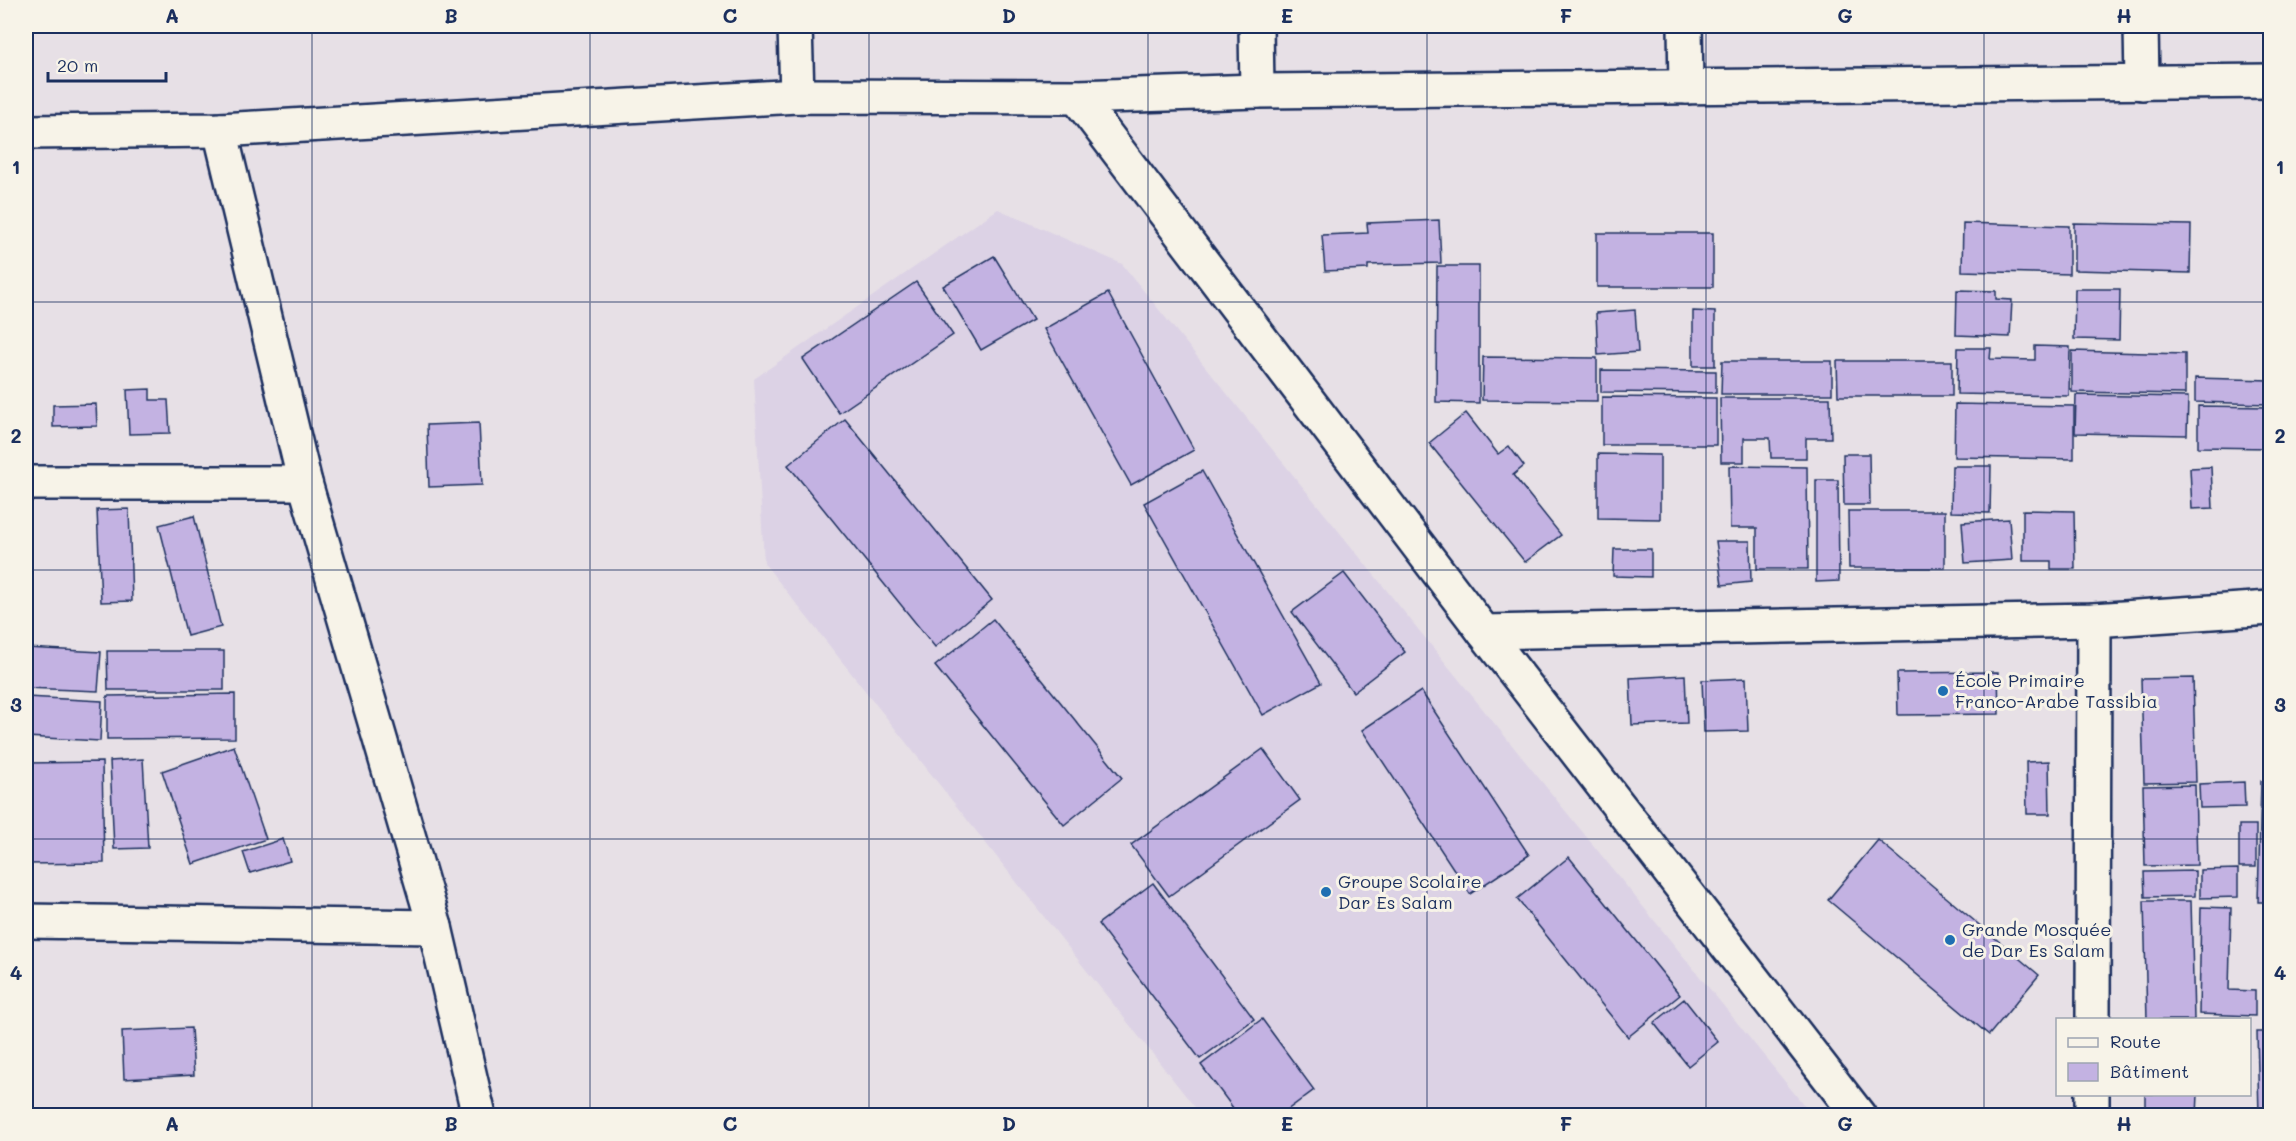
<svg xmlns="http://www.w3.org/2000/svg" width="2296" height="1141" viewBox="0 0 2296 1141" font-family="Mali,sans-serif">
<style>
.built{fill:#dcd2e5}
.building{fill:#c3b2e2;stroke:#1b2f5e;stroke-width:1.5}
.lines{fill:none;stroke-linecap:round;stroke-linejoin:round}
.minor-casing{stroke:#1b2f5e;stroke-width:38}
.minor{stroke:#f7f3e8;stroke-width:33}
.grid{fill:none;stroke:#1b2f5e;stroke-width:1.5;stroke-opacity:0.55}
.poi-dot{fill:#1f6fb2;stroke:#f7f3e8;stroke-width:2}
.labels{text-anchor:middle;stroke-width:6;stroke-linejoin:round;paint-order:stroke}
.poi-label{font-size:18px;fill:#1b2f5e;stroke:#f7f3e8;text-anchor:start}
.neatline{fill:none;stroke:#1b2f5e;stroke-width:2}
.grid-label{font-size:20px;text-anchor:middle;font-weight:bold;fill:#1b2f5e}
</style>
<rect width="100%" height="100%" fill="#e7e0e6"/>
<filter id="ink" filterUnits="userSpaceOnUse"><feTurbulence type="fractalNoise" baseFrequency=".0167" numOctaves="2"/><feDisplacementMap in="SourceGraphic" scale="12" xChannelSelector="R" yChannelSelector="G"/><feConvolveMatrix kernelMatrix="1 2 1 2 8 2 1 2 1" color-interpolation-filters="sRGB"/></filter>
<g filter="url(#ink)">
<!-- built -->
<polygon class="built" points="998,209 1122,264 1812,1115 1201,1115 764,563 754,379"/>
<!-- building -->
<g class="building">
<polygon points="1439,220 1441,263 1368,265 1368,269 1325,271 1322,235 1368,233 1367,223"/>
<polygon points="1963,223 2069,226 2069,274 1962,271"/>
<polygon points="2074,223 2191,225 2190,273 2074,270"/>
<rect x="1597" y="233" width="116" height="54"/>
<polygon points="994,256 1033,320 981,350 943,286"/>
<polygon points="1437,266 1479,266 1479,403 1436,402"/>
<polygon points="916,282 953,335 839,413 803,359"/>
<polygon points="2075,289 2120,289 2119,340 2074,339"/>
<polygon points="1957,290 1996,291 1996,299 2012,300 2010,337 1956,335"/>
<polygon points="1108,293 1194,450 1131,485 1044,329"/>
<polygon points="1635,310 1638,352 1598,355 1596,313"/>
<polygon points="1693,311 1715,312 1715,366 1693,366"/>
<polygon points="2035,346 2070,347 2069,396 1957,394 1958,348 1991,348 1990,359 2035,360"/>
<polygon points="2072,351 2185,354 2185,394 2072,392"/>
<polygon points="1483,357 1597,358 1597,401 1482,400"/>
<polygon points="1722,361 1832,361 1832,394 1721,394"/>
<polygon points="1837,361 1952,361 1952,396 1838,396"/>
<polygon points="1601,370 1716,371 1716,393 1601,392"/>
<polygon points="2195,378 2270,380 2270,404 2195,402"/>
<polygon points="150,389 150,400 168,400 170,433 129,434 127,390"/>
<polygon points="2076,395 2188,397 2187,435 2075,433"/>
<polygon points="1602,397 1716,398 1716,445 1602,445"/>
<polygon points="1720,398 1830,398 1831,438 1806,438 1806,458 1771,458 1770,438 1744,438 1744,462 1721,462"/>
<polygon points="96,404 97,426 53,427 53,405"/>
<polygon points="1955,404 2074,406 2074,459 1954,457"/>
<polygon points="2198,406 2270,407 2270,448 2198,447"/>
<polygon points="1466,413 1498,454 1509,446 1524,466 1513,475 1561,535 1525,562 1429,443"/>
<polygon points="845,419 992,600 935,647 788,465"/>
<polygon points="479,423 482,485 429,487 427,425"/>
<polygon points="1598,454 1660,455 1660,519 1598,518"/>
<polygon points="1843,454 1869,454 1870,505 1844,505"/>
<polygon points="1729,466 1807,467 1808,569 1757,569 1757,528 1730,528"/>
<polygon points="1952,466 1991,466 1990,513 1951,512"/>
<polygon points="2211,467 2213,508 2192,509 2190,468"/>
<polygon points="1202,471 1321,683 1263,715 1144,503"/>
<polygon points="1816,480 1838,480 1839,581 1816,582"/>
<polygon points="129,509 132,601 101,602 97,510"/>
<polygon points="2023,510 2074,511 2075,569 2051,569 2051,561 2023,561"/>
<polygon points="1848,511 1945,511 1945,568 1849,568"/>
<polygon points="194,516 221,627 187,636 159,525"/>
<polygon points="2009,519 2012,560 1965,563 1962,522"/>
<polygon points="1716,541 1750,541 1751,582 1722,585"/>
<polygon points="1614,549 1651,549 1651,577 1613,576"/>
<polygon points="1344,573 1405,652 1353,692 1292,612"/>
<polygon points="993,619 1122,778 1064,825 935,666"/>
<polygon points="26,648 101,652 98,691 26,688"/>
<polygon points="107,651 224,651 224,690 108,690"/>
<polygon points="1998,672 1999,714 1898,715 1897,673"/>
<polygon points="1685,675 1687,723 1632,725 1630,678"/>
<polygon points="1746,678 1748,731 1704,732 1702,680"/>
<polygon points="2193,678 2196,782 2144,783 2141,679"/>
<polygon points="1421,691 1529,855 1470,894 1362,730"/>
<polygon points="235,694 235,738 107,739 107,696"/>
<polygon points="26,697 102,701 100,741 26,737"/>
<polygon points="234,746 266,839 193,864 162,771"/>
<polygon points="1263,749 1300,800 1169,896 1131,845"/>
<polygon points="143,759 148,848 114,849 110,761"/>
<polygon points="2049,761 2050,814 2027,814 2026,762"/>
<polygon points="102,762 104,863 26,864 26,763"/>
<polygon points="2261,781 2270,781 2270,902 2258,902"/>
<polygon points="2244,782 2245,807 2200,808 2199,784"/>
<polygon points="2195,785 2197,865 2145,866 2143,786"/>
<rect x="2239" y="825" width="17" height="42"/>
<polygon points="283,839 290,861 250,873 243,852"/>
<polygon points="1878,840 2039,975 1989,1035 1828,900"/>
<polygon points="1569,857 1680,995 1628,1037 1517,899"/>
<polygon points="2238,869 2238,897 2200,898 2200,870"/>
<polygon points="2195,871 2195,896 2145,897 2144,872"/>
<polygon points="1153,883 1254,1019 1200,1059 1098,924"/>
<polygon points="2144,901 2191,901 2194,1020 2147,1020"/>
<polygon points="2201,907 2231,908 2229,990 2255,991 2255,1016 2199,1014"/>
<polygon points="2265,913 2270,913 2270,1018 2268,1018"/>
<polygon points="1684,999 1718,1042 1688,1066 1654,1023"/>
<polygon points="1262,1019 1314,1090 1279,1116 1239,1116 1201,1065"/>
<polygon points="191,1028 194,1075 124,1079 122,1031"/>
<polygon points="2257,1032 2270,1032 2270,1116 2259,1116"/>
<polygon points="2145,1094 2198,1094 2197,1116 2145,1116"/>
</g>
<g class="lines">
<defs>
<g id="minor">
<polyline points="795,26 797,96"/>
<polyline points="1256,26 1257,91"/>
<polyline points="1685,26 1686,87"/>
<polyline points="2141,26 2142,83"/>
<polyline points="1077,97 1484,632 1859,1116"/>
<polyline points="220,130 305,483 435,927 479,1116"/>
<polyline points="26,132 220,130 797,96 1077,97 1257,91 2270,81"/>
<polyline points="26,483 305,483"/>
<polyline points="1484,632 2094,620 2270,608"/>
<polyline points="26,921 435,927"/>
<polyline points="2093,1020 2094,620"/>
<polyline points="2092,1116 2092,1094"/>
</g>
</defs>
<!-- minor casing -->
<use href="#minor" class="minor-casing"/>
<!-- minor -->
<use href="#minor" class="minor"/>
</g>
</g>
<!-- grid -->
<path class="grid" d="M 312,26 L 312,1116M 590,26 L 590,1116M 869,26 L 869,1116M 1148,26 L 1148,1116M 1427,26 L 1427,1116M 1706,26 L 1706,1116M 1984,26 L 1984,1116M 26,302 L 2270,302M 26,570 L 2270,570M 26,839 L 2270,839"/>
<!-- markers -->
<g class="poi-dot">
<circle cx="1943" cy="691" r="6"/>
<circle cx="1326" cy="892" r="6"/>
<circle cx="1950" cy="940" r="6"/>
</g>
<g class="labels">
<!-- poi labels -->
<g class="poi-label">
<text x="1955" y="687">École Primaire<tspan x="1955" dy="21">Franco-Arabe Tassibia</tspan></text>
<text x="1338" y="888">Groupe Scolaire<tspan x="1338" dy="21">Dar Es Salam</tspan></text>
<text x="1962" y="936">Grande Mosquée<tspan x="1962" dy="21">de Dar Es Salam</tspan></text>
</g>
</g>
<!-- margin -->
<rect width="2296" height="1141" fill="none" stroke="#f7f3e8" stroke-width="66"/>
<!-- legend -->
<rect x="2056" y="1018" width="195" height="78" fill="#f7f3e8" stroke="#9fa5b1" stroke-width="1.5"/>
<rect x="2068" y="1038" width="30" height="9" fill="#f7f3e8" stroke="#9fa5b1" stroke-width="1.5"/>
<text x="2110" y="1048" font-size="18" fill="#1b2f5e">Route</text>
<rect x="2068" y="1063" width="30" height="18" fill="#c3b2e2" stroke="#9fa5b1" stroke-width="1.5"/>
<text x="2110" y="1078" font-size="18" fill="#1b2f5e">Bâtiment</text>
<!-- scale -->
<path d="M48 72v9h118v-9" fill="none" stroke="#1b2f5e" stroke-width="3"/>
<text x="57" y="72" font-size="18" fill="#1b2f5e" stroke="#f7f3e8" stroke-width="4.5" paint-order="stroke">20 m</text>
<rect x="33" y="33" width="2230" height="1075" class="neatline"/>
<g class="grid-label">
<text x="172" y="23">A</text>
<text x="451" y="23">B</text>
<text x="730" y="23">C</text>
<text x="1009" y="23">D</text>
<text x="1287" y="23">E</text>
<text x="1566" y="23">F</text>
<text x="1845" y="23">G</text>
<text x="2124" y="23">H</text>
<text x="16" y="174">1</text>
<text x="2280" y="174">1</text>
<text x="16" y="443">2</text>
<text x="2280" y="443">2</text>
<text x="16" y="712">3</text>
<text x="2280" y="712">3</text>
<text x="16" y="980">4</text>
<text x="2280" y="980">4</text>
<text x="172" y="1131">A</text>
<text x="451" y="1131">B</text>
<text x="730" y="1131">C</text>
<text x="1009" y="1131">D</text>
<text x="1287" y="1131">E</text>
<text x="1566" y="1131">F</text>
<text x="1845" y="1131">G</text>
<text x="2124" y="1131">H</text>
</g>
</svg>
